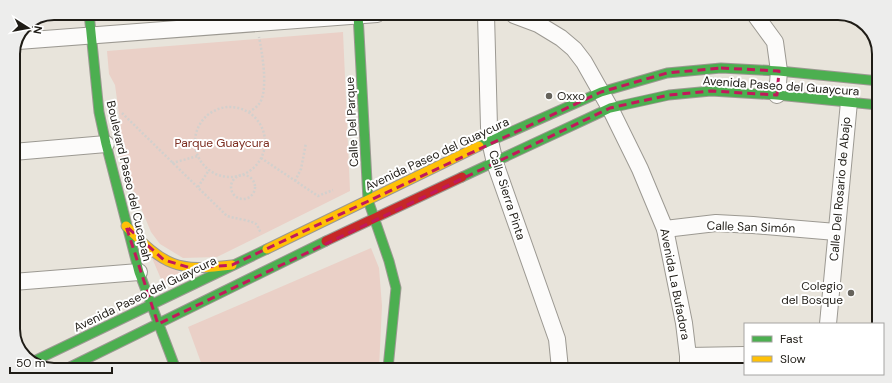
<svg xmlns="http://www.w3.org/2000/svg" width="892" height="383" viewBox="0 0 892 383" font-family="'DM Sans',sans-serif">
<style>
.green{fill:#ead0c7}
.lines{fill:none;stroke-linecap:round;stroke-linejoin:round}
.street-casing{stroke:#9c9992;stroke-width:18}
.fast-casing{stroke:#9c9992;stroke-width:11}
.slow-casing{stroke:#9c9992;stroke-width:11}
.jam-casing{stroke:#9c9992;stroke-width:11}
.path{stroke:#d2d0cd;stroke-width:2.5;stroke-dasharray:2 2;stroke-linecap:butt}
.street{stroke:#fcfbfa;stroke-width:16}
.fast{stroke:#4caf50;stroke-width:9}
.slow{stroke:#ffc107;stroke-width:9}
.jam{stroke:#c62828;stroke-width:9}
.marked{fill:none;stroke:#c2185b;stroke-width:3;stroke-dasharray:8 5;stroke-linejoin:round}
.poi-dot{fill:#65625b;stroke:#fff;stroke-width:1.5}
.labels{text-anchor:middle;stroke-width:4;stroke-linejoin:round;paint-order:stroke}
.street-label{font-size:12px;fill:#1f1c16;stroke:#fff}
.poi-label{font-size:12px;fill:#1f1c16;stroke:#fff;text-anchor:start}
.park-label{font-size:12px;fill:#7c2e21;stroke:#fff}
.rim{fill:none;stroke:#1f1c16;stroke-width:2}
</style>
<rect width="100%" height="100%" fill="#e8e4db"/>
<!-- green -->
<g class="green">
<polygon points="343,32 350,191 217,257 183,258 160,244 151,232 128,177 118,150 121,129 115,85 109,74 107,51"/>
<polygon points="371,248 379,268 382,306 379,368 203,368 188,327"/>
<polygon points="152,258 187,276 164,286"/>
</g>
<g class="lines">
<defs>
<g id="street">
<polyline points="486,15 489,127 490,141 495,163 557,339 560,369"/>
<polyline points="514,15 538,24 561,38 574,49 584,62 610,108 640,169 665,229 684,323 688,356 688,369"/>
<polyline points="756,16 775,42 779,71 777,95"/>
<polyline points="18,41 377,14"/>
<polyline points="13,152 106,144"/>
<polyline points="665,229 716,223 753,225 836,232"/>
<polyline points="13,282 139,272"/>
<polyline points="828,324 849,102"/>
<polyline points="688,356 745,355"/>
</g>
<g id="fast">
<polyline points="89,13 99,112 106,144 139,272 175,367"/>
<polyline points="358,14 368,200 389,261 396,288 388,368"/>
<polyline points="479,146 601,92 667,73 721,68 779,71 879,81"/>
<polyline points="462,177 610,108 669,95 711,91 777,95 878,105"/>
<polyline points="32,362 267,249"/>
<polyline points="70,367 326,241"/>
</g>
<g id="slow">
<path d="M 126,226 C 165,266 176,272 232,265"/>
<polyline points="267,249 479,146"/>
</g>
<polyline id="jam" points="326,241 462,177"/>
</defs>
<!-- street casing -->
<use href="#street" class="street-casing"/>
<!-- fast casing -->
<use href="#fast" class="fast-casing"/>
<!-- slow casing -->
<use href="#slow" class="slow-casing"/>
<!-- jam casing -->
<use href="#jam" class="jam-casing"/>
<!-- path -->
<g class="path">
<circle cx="230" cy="142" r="35"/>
<path d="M 249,112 C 252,110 257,107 259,104 C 269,91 262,52 259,37"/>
<path d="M 122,113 L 227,216 C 233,218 253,221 256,224 C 258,226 259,230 261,233"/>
<polyline points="261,158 318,196 333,190"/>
<polyline points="172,163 198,156"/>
<circle cx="243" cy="187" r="12"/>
<polyline points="295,181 301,169 306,143"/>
<polyline points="198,187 209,170"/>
</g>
<!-- street -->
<use href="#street" class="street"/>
<!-- fast -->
<use href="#fast" class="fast"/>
<!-- slow -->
<use href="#slow" class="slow"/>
<!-- jam -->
<use href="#jam" class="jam"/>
</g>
<!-- marked area -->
<path class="marked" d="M 721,68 L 779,71 L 777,95 L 711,91 L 669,95 L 610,108 L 158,324 L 126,226 L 164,260 L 191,268 L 232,265 L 601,92 L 667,73 Z"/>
<!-- markers -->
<g class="poi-dot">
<circle cx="549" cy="96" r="4"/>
<circle cx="851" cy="293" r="4"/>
</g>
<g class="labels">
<!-- street labels -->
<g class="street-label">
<text transform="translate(781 86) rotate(4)" y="4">Avenida Paseo del Guaycura</text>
<text transform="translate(352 122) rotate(-93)" y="4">Calle Del Parque</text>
<text transform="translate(437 154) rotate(-25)" y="4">Avenida Paseo del Guaycura</text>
<text transform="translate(129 181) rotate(77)" y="4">Boulevard Paseo del Cucapah</text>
<text transform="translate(840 189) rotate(-85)" y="4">Calle Del Rosario de Abajo</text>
<text transform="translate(507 195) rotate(72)" y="4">Calle Sierra Pinta</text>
<text transform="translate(751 227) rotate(2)" y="4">Calle San Simón</text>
<text transform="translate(675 284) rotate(79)" y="4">Avenida La Bufadora</text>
<text transform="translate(145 294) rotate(-26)" y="4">Avenida Paseo del Guaycura</text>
</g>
<!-- poi labels -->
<g class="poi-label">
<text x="557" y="100">Oxxo</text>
<text x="843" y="290" text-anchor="end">Colegio<tspan x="843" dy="14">del Bosque</tspan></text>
</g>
<!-- park labels -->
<g class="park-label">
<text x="222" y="147">Parque Guaycura</text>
</g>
</g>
<!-- crop -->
<path d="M0 0H892V383H0ZM54 20H838A34 34 0 0 1 872 54V329A34 34 0 0 1 838 363H54A34 34 0 0 1 20 329V54A34 34 0 0 1 54 20Z" fill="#ededec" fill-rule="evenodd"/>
<path class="rim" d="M54 20H838A34 34 0 0 1 872 54V329A34 34 0 0 1 838 363H54A34 34 0 0 1 20 329V54A34 34 0 0 1 54 20Z"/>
<!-- legend -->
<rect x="744" y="323" width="140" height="52" fill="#ffffff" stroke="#a5a4a2"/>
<rect x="752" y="336" width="20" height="6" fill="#4caf50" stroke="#a5a4a2"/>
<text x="780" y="343" font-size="12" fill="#1f1c16">Fast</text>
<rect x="752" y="356" width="20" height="6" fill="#ffc107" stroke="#a5a4a2"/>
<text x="780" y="363" font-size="12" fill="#1f1c16">Slow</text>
<!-- north arrow -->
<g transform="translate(28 28) rotate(101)" stroke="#ffffff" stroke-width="3" paint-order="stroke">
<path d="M0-3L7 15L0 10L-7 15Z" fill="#1f1c16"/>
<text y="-6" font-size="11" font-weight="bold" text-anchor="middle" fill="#1f1c16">N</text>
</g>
<!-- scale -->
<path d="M10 367v6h102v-6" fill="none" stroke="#1f1c16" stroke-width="2"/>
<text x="16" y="367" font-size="12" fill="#1f1c16" stroke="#ffffff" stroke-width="3" paint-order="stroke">50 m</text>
</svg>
